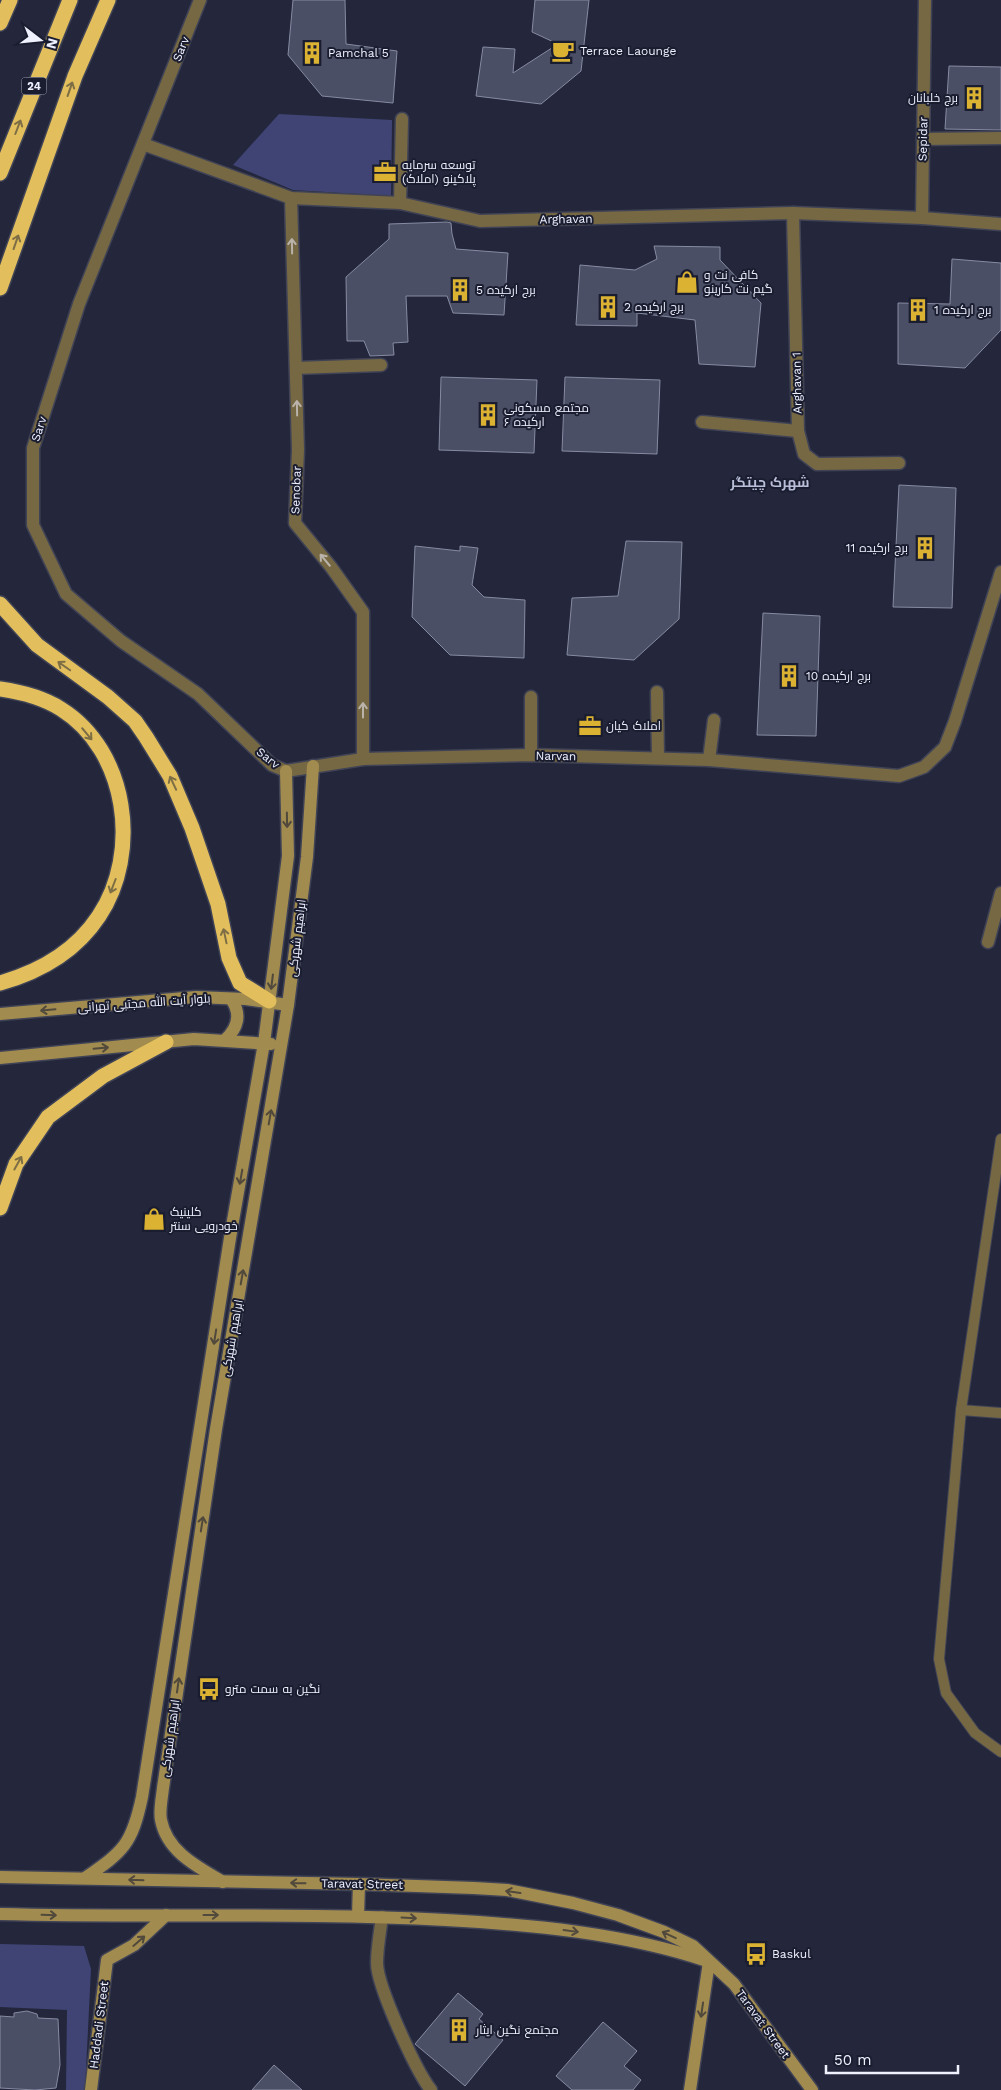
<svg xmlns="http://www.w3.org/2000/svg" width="1001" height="2090" viewBox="0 0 1001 2090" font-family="'Work Sans',Cairo,sans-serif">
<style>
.green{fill:#3f4475}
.building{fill:#4b4f65;stroke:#868ba3}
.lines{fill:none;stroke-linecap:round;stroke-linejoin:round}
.lane-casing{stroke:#404356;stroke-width:12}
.street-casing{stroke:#404356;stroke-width:15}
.secondary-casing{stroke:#404356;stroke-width:15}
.highway-casing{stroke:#404356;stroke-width:18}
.lane{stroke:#766843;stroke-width:10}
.street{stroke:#766843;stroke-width:12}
.secondary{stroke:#a28b4e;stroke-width:12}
.highway{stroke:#e2bf5c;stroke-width:15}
.oneway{stroke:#7e6e46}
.oneway2{stroke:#b9b3aa}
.oneway3{stroke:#50493c}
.labels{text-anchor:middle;stroke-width:4;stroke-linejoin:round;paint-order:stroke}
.shield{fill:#1a1d30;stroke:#afb1c1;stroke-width:1}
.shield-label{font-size:11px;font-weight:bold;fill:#eff1ff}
.street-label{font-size:12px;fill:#eff1ff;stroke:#1a1d30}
.poi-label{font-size:12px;fill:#eff1ff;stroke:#1a1d30;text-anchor:start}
.neighbourhood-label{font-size:14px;font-weight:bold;fill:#babfd9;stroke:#1a1d30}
</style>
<rect width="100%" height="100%" fill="#24273b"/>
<!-- green -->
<g class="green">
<polygon points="279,114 392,120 391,196 293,190 233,165"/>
<polygon points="0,1944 84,1946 91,1969 85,2090 66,2090 67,2010 0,2007"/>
</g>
<!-- building -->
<g class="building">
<polygon points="293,0 345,0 346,44 397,51 393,103 322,96 288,55"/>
<polygon points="535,0 589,0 581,71 541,104 476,96 483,47 515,49 513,73 558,44 532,32"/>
<polygon points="949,66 1001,67 1001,130 945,129"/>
<polygon points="447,222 451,223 452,234 456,249 508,253 504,315 453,313 447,296 406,296 408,342 393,343 394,355 370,356 364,341 347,341 346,277 389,239 389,224"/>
<polygon points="654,246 720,247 720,260 761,303 755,367 699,364 695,320 637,313 637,326 576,325 580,265 635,270 657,259"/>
<polygon points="952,259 1001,263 1001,330 965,368 898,364 898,303 950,304"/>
<polygon points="441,377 537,380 534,453 439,450"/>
<polygon points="565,377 660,380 657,454 562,451"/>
<polygon points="899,485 956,488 952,608 893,607"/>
<polygon points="626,541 682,542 679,619 634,660 567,655 572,598 618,596"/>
<polygon points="415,546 460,551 460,546 478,548 472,585 484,597 525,600 524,658 450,655 412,617"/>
<polygon points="763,613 820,616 816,736 757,735"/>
<polygon points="458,1993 483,2014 479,2019 503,2040 465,2086 415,2044"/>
<polygon points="27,2011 37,2014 38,2018 58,2019 60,2065 56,2088 35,2090 0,2088 0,2016 14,2017 14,2013"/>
<polygon points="603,2022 637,2051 624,2066 641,2080 633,2090 572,2090 556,2076"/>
<polygon points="274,2065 302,2090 252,2090"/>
</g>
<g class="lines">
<defs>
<g id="lane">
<polyline points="1001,1139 961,1410 939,1659 946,1693 975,1733 1001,1752"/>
<polyline points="961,1410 1001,1413"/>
</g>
<g id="street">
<polyline points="200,0 79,304 33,448 33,525 66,594 121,641 198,694 272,765 286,771 363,759 531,755 709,760 714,720"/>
<polyline points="923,139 1001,138"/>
<polyline points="143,144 291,198 400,203 480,221 793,213 922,218 1001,224"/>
<polyline points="291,198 298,450 295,523 331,567 363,612 363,759"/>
<polyline points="400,203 402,119"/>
<polyline points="793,213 798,431 804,454 817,464 899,463"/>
<polyline points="922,218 925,0"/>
<polyline points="296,368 381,365"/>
<polyline points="702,422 798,431"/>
<polyline points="657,692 658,758"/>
<polyline points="531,755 531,697"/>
<polyline points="709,760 899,776 924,767 945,747 955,721 1001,572"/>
<polyline points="988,942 1001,893"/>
<path d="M 382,1917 C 380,1932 377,1948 377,1963 C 377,1986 416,2071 431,2090"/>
</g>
<g id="secondary">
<polyline points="0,1014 196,997 246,999 288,1005"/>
<path d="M 225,1040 C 238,1028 242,1014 231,999"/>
<polyline points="0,1058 194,1039 271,1044"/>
<polyline points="0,1877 359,1884 474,1888 507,1890 573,1903 618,1915 664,1932 693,1946 734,1984 812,2090"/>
<path d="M 85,1878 C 124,1851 132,1844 142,1797 L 230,1238 L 264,1043 L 288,856 L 286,771"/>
<path d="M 223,1882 C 198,1867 167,1852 161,1820 C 159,1811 162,1798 163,1788 L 216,1429 L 288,1005 L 307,857 L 313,766"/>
<path d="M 0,1914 C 149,1918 297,1912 446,1920 C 534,1925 623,1933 707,1961"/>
<polyline points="358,1916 359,1884"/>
<polyline points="91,2090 107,1960 134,1945 166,1915"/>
<polyline points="690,2090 709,1962"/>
</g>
<g id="highway">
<polyline points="0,23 10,0"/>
<polyline points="0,173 70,0"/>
<polyline points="0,288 75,76 108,0"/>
<polyline points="0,604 37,645 108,697 135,721 146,737 170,776 192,828 218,904 229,958 240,983 269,1001"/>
<path d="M 0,689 C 21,692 42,697 61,709 C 128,751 141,853 99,916 C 76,951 39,972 0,983"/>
<polyline points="0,1208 16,1164 48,1117 103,1076 166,1042"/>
</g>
</defs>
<!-- lane casing -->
<use href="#lane" class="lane-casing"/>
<!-- street casing -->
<use href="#street" class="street-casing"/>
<!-- secondary casing -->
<use href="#secondary" class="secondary-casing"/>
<!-- highway casing -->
<use href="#highway" class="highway-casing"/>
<!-- lane -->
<use href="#lane" class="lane"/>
<!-- street -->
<use href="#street" class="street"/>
<!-- secondary -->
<use href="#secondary" class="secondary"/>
<!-- highway -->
<use href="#highway" class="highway"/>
</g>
<!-- one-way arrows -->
<defs><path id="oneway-shaft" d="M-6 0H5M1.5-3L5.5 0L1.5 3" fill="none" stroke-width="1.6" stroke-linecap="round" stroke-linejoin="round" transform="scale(1.25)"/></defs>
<g class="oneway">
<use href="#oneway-shaft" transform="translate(70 89) rotate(-71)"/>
<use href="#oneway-shaft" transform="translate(18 127) rotate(-69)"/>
<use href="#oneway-shaft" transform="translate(16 242) rotate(-71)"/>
<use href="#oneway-shaft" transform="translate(64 666) rotate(-145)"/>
<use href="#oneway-shaft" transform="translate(87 734) rotate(50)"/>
<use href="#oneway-shaft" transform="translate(173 783) rotate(-115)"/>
<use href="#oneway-shaft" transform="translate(113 886) rotate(111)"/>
<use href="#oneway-shaft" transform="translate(225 936) rotate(-102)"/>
<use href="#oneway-shaft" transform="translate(18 1163) rotate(-61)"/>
</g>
<g class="oneway2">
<use href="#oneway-shaft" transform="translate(292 246) rotate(-91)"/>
<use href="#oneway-shaft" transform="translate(297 408) rotate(-91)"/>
<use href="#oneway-shaft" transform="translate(325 560) rotate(-130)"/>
<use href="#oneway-shaft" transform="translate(363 710) rotate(-90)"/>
</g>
<g class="oneway3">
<use href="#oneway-shaft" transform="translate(287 820) rotate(89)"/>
<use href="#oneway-shaft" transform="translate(272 982) rotate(97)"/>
<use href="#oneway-shaft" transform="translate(48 1010) rotate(175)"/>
<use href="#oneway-shaft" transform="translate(101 1048) rotate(-5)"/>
<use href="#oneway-shaft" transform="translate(270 1117) rotate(-80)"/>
<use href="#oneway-shaft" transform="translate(241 1177) rotate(100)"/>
<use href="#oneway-shaft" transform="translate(242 1277) rotate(-80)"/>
<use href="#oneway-shaft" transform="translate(215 1337) rotate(99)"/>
<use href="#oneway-shaft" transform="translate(202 1524) rotate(-81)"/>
<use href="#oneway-shaft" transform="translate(178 1685) rotate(-82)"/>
<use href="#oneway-shaft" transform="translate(136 1880) rotate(-178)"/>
<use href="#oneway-shaft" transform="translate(298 1883) rotate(-179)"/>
<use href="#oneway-shaft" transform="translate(513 1892) rotate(-172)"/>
<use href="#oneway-shaft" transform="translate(49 1915) rotate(2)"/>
<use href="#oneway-shaft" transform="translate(211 1915)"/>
<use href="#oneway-shaft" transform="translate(409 1918) rotate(3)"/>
<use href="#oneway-shaft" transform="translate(571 1931) rotate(8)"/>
<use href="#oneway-shaft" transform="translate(669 1935) rotate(-155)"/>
<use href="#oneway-shaft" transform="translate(139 1941) rotate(-41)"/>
<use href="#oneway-shaft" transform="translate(702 2010) rotate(98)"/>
</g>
<!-- icons -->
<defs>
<symbol id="cafe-bare" viewBox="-9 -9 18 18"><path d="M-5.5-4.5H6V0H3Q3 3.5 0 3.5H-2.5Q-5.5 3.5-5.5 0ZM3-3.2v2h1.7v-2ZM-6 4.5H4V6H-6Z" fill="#dcb233" stroke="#1a1d30" stroke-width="2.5" paint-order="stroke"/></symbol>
<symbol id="building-bare" viewBox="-9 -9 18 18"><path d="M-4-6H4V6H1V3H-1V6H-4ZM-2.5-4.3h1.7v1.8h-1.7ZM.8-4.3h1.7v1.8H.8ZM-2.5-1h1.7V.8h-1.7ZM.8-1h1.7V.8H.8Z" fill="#dcb233" stroke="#1a1d30" stroke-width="2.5" paint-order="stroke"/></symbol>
<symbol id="office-bare" viewBox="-9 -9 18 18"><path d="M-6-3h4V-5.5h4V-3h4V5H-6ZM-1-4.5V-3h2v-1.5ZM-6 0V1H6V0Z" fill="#dcb233" stroke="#1a1d30" stroke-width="2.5" paint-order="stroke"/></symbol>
<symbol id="shop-bare" viewBox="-9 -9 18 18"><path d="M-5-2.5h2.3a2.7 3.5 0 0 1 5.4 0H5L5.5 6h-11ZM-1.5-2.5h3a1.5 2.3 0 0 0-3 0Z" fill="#dcb233" stroke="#1a1d30" stroke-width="2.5" paint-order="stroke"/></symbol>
<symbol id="bus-bare" viewBox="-9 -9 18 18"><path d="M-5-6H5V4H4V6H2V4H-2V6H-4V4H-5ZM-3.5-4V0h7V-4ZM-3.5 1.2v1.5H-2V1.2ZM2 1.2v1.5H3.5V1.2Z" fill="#dcb233" stroke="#1a1d30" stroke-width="2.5" paint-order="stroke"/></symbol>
</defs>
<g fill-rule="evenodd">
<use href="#cafe-bare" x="547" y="35" width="32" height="32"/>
<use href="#building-bare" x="296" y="37" width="32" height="32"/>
<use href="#building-bare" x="958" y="82" width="32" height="32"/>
<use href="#office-bare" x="369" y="156" width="32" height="32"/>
<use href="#shop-bare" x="671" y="266" width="32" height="32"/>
<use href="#building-bare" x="444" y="274" width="32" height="32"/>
<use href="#building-bare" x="592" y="291" width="32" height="32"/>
<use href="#building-bare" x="902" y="294" width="32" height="32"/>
<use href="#building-bare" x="472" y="399" width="32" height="32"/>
<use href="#building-bare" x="909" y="532" width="32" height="32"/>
<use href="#building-bare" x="773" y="660" width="32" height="32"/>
<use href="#office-bare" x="574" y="710" width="32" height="32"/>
<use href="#shop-bare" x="138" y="1203" width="32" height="32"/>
<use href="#bus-bare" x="193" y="1673" width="32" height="32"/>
<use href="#bus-bare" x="740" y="1938" width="32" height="32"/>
<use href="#building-bare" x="443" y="2014" width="32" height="32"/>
</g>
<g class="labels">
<!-- shield labels -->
<rect class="shield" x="21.5" y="77.5" width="25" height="17" rx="4"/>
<g class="shield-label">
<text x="34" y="90">24</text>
</g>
<!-- street labels -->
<g class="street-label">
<text transform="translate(181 49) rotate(-68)" y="4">Sarv</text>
<text transform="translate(923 139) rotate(-89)" y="4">Sepidar</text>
<text transform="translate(566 219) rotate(-1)" y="4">Arghavan</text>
<text transform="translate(797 383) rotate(-91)" y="4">Arghavan 1</text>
<text transform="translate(39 429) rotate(-72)" y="4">Sarv</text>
<text transform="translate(296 490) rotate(-88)" y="4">Senobar</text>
<text transform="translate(556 756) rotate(1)" y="4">Narvan</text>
<text transform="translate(268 758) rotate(38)" y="4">Sarv</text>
<text transform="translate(297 938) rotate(-83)" y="4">ابراهیم شهرکی</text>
<text transform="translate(144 1003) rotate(-4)" y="4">بلوار آیت الله مجتبی تهرانی</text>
<text transform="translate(232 1338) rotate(-80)" y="4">ابراهیم شهرکی</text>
<text transform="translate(170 1738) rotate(-82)" y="4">ابراهیم شهرکی</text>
<text transform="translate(362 1884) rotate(1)" y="4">Taravat Street</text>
<text transform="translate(763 2024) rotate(54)" y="4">Taravat Street</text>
<text transform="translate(99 2025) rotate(-83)" y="4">Haddadi Street</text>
</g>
<!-- poi labels -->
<g class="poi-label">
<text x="580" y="55">Terrace Laounge</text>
<text x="328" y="57">Pamchal 5</text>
<text x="958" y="102" text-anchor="end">برج خلبانان</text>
<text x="402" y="169">توسعه سرمایه<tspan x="402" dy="14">پلاکینو (املاک)</tspan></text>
<text x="704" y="279">کافی نت و<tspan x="704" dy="14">گیم نت کارینو</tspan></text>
<text x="476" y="294">برج ارکیده 5</text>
<text x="624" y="311">برج ارکیده 2</text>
<text x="934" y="314">برج ارکیده 1</text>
<text x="504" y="412">مجتمع مسکونی<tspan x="504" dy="14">ارکیده ۶</tspan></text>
<text x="908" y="552" text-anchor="end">برج ارکیده 11</text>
<text x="806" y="680">برج ارکیده 10</text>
<text x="606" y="730">املاک کیان</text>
<text x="170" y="1216">کلینیک<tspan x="170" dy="14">خودرویی سنتر</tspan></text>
<text x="225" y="1693">نگین به سمت مترو</text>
<text x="772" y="1958">Baskul</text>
<text x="476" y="2034">مجتمع نگین ایثار</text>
</g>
<!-- neighbourhood labels -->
<g class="neighbourhood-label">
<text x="770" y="487">شهرک چیتگر</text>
</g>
</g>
<!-- north arrow -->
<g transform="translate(40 40) rotate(106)" stroke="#1a1d30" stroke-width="4" paint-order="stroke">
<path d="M0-4L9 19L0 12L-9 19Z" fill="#eff1ff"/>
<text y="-8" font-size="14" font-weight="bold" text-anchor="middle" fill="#eff1ff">N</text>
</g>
<!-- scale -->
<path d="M826 2065v8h132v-8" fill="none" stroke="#eff1ff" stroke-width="2.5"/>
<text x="834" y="2065" font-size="15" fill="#eff1ff" stroke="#1a1d30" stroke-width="4" paint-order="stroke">50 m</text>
</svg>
